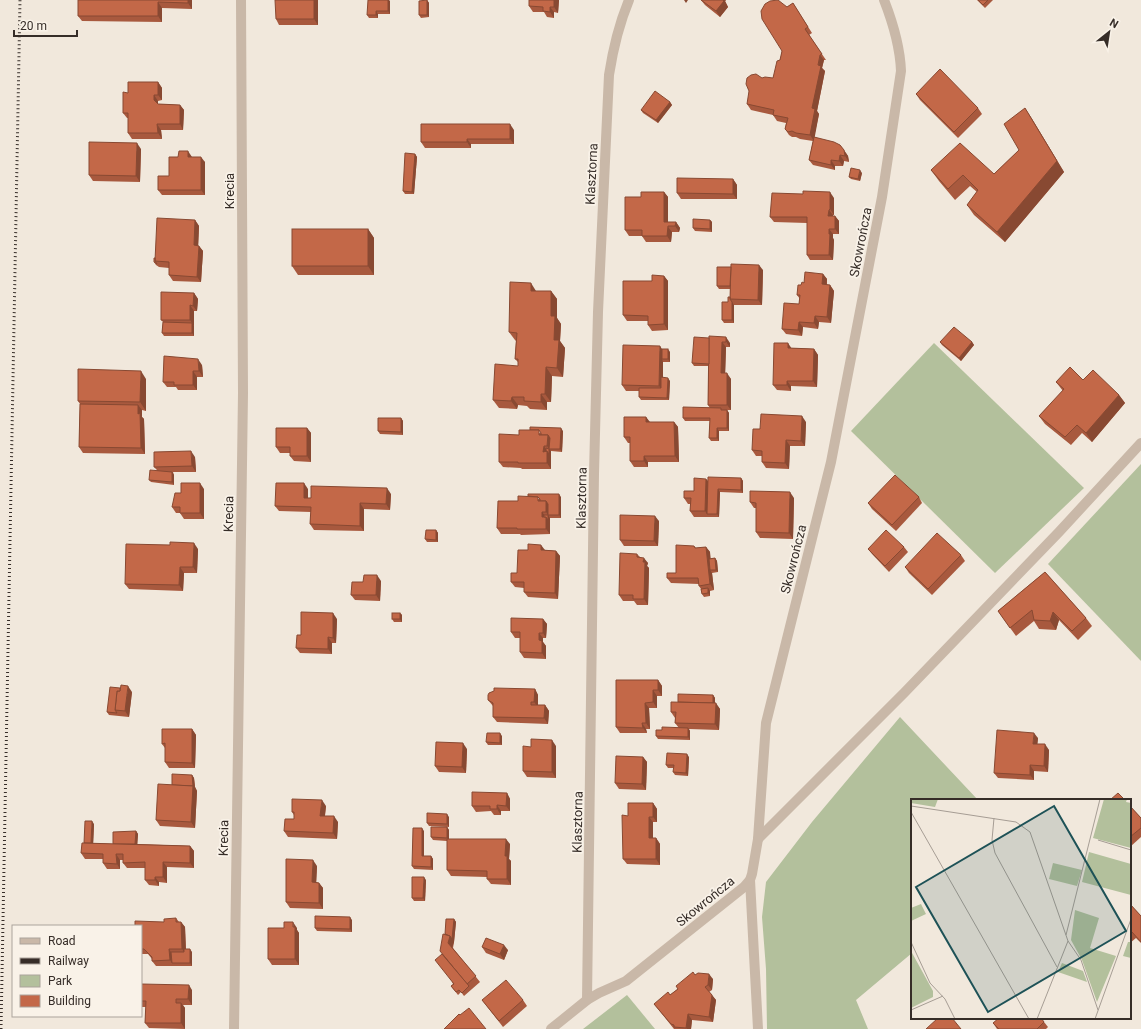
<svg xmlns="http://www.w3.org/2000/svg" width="1141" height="1029" viewBox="0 0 1141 1029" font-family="Roboto,sans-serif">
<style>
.green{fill:#b3c09c}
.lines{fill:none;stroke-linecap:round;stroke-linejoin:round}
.street{stroke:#c9b8a8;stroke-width:10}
.rail{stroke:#362d28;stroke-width:3;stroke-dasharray:1 3;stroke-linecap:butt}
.wall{fill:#a8593e}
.shaded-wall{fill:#884932}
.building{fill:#c36848;stroke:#884932}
.labels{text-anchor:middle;stroke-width:3.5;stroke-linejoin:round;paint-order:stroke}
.street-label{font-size:13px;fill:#362d28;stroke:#f9f2e8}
.inset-road{fill:none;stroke:#a69d94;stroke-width:1}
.view{fill:#1e5257;fill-opacity:0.15;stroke:#1e5257;stroke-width:2}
.inset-edge{fill:none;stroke:#362d28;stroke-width:2}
</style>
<rect width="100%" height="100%" fill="#f1e8dc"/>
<!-- green -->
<g class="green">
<polygon points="934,343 1084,488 995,573 851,431"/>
<polygon points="1141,464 1141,661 1048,564"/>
<polygon points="900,717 978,800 912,800 912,953 856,1000 868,1029 767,1029 766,969 762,917 766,882 812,822"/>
<polygon points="627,995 655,1029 583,1029"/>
</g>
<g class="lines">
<!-- street -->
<g class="street">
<polyline points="758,839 904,693 1059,532 1141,443"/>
<polyline points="750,880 758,1029"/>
<path d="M 587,1000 L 594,474 L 598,312 L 609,75 C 613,49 619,24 629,0"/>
<polyline points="234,1029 243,393 241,0"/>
<path d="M 551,1029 L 587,1000 L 599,993 L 626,981 L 744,887 L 750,880 L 752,874 L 758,839 L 766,723 L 831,462 L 882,197 L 901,71 C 900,46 893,23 884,0"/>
</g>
<!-- rail -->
<polyline class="rail" points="1,1029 20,0"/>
</g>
<!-- wall -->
<g class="wall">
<polygon points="78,0 192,0 192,9 162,8 162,22 82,21 78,16"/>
<polygon points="318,0 318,25 279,25 276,19"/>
<polygon points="427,0 429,3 429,17 421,18 419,15"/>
<polygon points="529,0 559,0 558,13 554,12 554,18 547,17 544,12 533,12 529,6"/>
<polygon points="701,0 726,0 725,1 728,7 720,17 705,5"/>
<polygon points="977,0 993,0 985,8"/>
<polygon points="390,1 390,14 378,14 378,18 369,18 367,15"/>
<polygon points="793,3 812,33 809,35 826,60 824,60 822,68 825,71 817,111 819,114 814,137 840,145 848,156 849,162 844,161 843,166 835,166 835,170 813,165 809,160 813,141 800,139 796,137 792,137 789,135 785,129 786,123 777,121 773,115 751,110 747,104 762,78 773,78 780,60 782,51 787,7"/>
<polygon points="158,82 162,88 162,100 158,101 158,104 180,105 184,110 183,130 161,130 162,139 132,139 128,133 128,118 127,118 123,113 128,93"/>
<polygon points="916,94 978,108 982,114 958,138 920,100"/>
<polygon points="670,102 672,105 658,123 643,113 641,110"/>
<polygon points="1025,108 1032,119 1064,172 1005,242 974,215 967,205 977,192 970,186 955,200 939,181 931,170 994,174 1019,150"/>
<polygon points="514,130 514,144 471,144 471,148 425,148 421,142"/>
<polygon points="141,149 140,182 93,181 89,175"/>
<polygon points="415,154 417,157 414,194 405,194 403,191"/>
<polygon points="192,157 205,162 205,195 162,195 158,190 169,176"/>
<polygon points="862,173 860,181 851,179 849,177"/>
<polygon points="733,179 737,185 737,199 681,199 677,193"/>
<polygon points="664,192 668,197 668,222 676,222 680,228 679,232 672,232 671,242 646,242 642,236 629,236 625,230 641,197"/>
<polygon points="803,194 834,198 834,215 833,215 833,216 835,216 839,221 839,234 833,234 833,238 834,240 833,260 810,260 807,255 807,223 774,222 770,217"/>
<polygon points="195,220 199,226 198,246 199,246 203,251 201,282 173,281 169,275 169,268 159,267 156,265 154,262 155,258"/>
<polygon points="710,220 712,222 712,232 695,231 693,228"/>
<polygon points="368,229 374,238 374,275 298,275 292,266"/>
<polygon points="763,270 762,305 734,305 734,323 724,323 722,320 730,297 730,289 719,289 717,286"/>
<polygon points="823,274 827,279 827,285 830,285 834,291 831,323 819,322 818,329 803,327 802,336 786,334 782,329 799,304 800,299 797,295 801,285 804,283"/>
<polygon points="664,276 668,281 668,330 652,331 648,325 648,321 627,321 623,315 652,281"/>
<polygon points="536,291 551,291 557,299 557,318 561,324 560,341 565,348 563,377 552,376 551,402 547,402 547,410 530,409 527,406 518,405 517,409 499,408 493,400 518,366 518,362 515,359 516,341 515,340 509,332"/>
<polygon points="194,293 198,299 197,311 194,311 194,336 164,336 162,333 163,322 161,320"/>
<polygon points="709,338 730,343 730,347 726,347 725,373 731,379 731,410 727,410 729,413 729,431 719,431 719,441 711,441 709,438 710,421 685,421 683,418 710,408 708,405 708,366 694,366 692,363"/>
<polygon points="940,342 972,342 974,345 961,361 942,345"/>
<polygon points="792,348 814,349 818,355 817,387 791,386 791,391 777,390 773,385"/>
<polygon points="662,349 670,352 670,362 663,362 663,378 670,381 669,400 641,400 639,397 639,391 626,391 622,385"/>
<polygon points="202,365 203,377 197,377 197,390 178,390 176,387 167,387 163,382"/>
<polygon points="146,379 146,411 142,410 142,417 144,419 145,454 83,453 79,447 80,404 78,401"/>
<polygon points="1083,380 1119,395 1125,403 1092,442 1082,433 1071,445 1045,424 1039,416 1063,391 1056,382"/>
<polygon points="646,417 649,422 674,422 678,427 679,462 648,462 648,467 634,467 630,461 630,443 628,443 624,437"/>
<polygon points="401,418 403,421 403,435 380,434 378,431"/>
<polygon points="806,422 805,446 790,446 789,469 766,468 762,462 762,456 756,456 752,450 760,429"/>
<polygon points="307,428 311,433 311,462 294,461 290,456 290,453 280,453 276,447"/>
<polygon points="563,431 562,452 551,451 551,469 522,469 521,468 503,467 499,462 519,435"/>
<polygon points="195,457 196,472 173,472 174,475 174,485 151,482 149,480 157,470 154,467"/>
<polygon points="741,478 743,481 743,493 720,492 719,517 694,517 690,511 691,504 688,504 684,498 694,491 706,479 708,481"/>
<polygon points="204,489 204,519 184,519 180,513 176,513 172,507 181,493"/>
<polygon points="308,489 308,498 391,494 390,510 364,509 364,531 314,530 310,524 311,512 279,511 275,506"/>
<polygon points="561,497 561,518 550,518 550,534 521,535 520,534 501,534 497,528 518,501"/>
<polygon points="919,497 922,503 896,531 872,509 868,503"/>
<polygon points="794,498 793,539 760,538 756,532 756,508 754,508 750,502"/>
<polygon points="659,521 658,546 624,546 620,540"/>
<polygon points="436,530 438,533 438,542 427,542 425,539"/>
<polygon points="170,545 198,549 197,573 184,573 183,591 129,589 125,584"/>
<polygon points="694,546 696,548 706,547 710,552 710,559 715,558 717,561 718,572 712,573 714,590 710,591 710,596 704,597 702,594 701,589 699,586 699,584 671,583 667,578 676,573"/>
<polygon points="904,547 908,552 889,572 872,554 868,549"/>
<polygon points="545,550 556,551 560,556 558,599 528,597 524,592 524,588 515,587 511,582 517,573"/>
<polygon points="637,554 640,557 648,563 647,566 649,568 648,605 637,605 634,601 623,601 619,595"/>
<polygon points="961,555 965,561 932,595 909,573 905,567"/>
<polygon points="1045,572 1086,618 1092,626 1078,640 1059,620 1056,630 1039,629 1034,621 1016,636 998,611"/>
<polygon points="381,581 380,601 355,600 351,595 363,582"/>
<polygon points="400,613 402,615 402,622 394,622 392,619"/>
<polygon points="337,619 336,643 332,643 332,654 300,653 296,648 301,635"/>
<polygon points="543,619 547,624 546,638 543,638 543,642 546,646 546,659 524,658 520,652 520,638 515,638 511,632"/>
<polygon points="658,680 662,686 662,696 657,696 657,708 649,708 650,729 646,729 647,733 620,733 616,727"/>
<polygon points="535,689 538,695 538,705 545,705 549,711 548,724 497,722 493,717 493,706 488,700"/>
<polygon points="132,692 129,717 109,715 107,712"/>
<polygon points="713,695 715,698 715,703 720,709 719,730 689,729 690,731 690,740 658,739 656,736 662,730 679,728 675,723 675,718 671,712 678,702"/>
<polygon points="192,729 196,735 195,768 169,768 165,762 165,748 162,744"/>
<polygon points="502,736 502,745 488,745 486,742"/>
<polygon points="1038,738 1037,744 1049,750 1048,772 1034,771 1034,780 998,778 994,773"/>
<polygon points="556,746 556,778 527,777 523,771 531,747"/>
<polygon points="467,749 466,773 439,772 435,766"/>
<polygon points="643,757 647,762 646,790 619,789 615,783"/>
<polygon points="689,757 688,776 675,775 673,772 674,768 668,768 666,765"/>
<polygon points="192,775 194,778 195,787 197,791 195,828 160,826 156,820 172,785"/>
<polygon points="507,793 510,799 510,811 501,811 501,815 494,815 491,811 476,812 472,806"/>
<polygon points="653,803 657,809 657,822 653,822 653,838 656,838 660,844 660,865 627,864 623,859 628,816"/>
<polygon points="326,806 325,816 338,822 337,839 288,837 284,831 294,819 294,815 292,812"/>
<polygon points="1130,806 1141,818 1141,837 1130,847"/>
<polygon points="449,817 449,827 429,826 427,823"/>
<polygon points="94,824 93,843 113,844 136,831 138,834 137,844 190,846 194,851 194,868 167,867 167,883 159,882 159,886 149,885 145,880 145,868 127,868 123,863 123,860 120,860 120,869 107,869 103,863 103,859 85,859 81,853 84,843"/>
<polygon points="447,827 449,830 449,839 510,844 509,859 511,861 511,885 491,884 487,879 487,877 451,876 447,870 447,841 433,840 431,837"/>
<polygon points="424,831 424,856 431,856 433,859 433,870 414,869 412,866"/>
<polygon points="317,866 316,882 319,883 323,888 323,909 290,908 286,902"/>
<polygon points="426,880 425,901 414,901 412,898"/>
<polygon points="1130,904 1141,916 1141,943 1136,938 1130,943"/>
<polygon points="176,918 179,922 181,922 185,927 186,949 192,952 192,966 156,966 152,961 152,959 148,954 141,954 141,926 164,922"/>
<polygon points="454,919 456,922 454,942 453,948 480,982 464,996 461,992 458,995 451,986 453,984 442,954 445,934"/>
<polygon points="352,920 352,932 317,931 315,928"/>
<polygon points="297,928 297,930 299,933 299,965 272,965 268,959"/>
<polygon points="482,947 508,950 504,960 486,953"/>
<polygon points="695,975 713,979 712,990 709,992 716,1000 713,1022 692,1020 691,1029 674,1029 654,1004 670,995"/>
<polygon points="141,984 192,990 192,1005 183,1005 185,1008 185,1029 149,1028 145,1023 146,1007 141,1007"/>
<polygon points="482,1000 523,1000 527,1006 503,1027"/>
<polygon points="1044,1022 1048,1027 1046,1029 997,1029 993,1023"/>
</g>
<!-- shaded-wall -->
<g class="shaded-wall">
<polygon points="188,0 192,0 192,9 188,3"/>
<polygon points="314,0 318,0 318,25 314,19"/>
<polygon points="388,0 389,0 390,1 390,14 388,11"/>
<polygon points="427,0 429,3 429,17 427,15"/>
<polygon points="554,0 559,0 558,13 554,7"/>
<polygon points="684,0 688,0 686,3"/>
<polygon points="722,0 726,0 725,1 728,7 720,17 716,11"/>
<polygon points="158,2 162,8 162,22 158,16"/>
<polygon points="550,7 554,12 554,18 550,12"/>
<polygon points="376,11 378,14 378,18 376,15"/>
<polygon points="820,55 824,60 822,68 825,71 817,111 819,114 814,141 810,135 812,108"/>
<polygon points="158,82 162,88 162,100 158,95"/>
<polygon points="154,95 158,101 158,106 154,100"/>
<polygon points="670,102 672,105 658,123 656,120"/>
<polygon points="180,105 184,110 183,130 180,124"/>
<polygon points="1025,108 1032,119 1064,172 1005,242 997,232 1057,161"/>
<polygon points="157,124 161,130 162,139 158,133"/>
<polygon points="510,124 514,130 514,144 510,139"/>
<polygon points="467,139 471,144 471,148 467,142"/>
<polygon points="137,143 141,149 140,182 136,176"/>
<polygon points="844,150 848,156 849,162 845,156"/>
<polygon points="188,151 192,157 188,157"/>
<polygon points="415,154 417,157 414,194 412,192"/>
<polygon points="840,155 844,161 843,166 839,161"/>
<polygon points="201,157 205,162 205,195 201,190"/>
<polygon points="831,160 835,166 835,170 831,165"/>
<polygon points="860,170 862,173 860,181 858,179"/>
<polygon points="733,179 737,185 737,199 733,194"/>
<polygon points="664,192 668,197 668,227 672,232 671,242 667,236 664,222"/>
<polygon points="830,192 834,198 834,215 830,209"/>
<polygon points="829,210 833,215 832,222 828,216"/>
<polygon points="835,216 839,221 839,234 835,229"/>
<polygon points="195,220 199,226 198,251 194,245"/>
<polygon points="710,220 712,222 712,232 710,229"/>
<polygon points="676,222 680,228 679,232 675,226"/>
<polygon points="368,229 374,238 374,275 368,266"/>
<polygon points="829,229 833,234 833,238 834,240 833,260 829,255"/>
<polygon points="199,246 203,251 201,282 197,277"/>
<polygon points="759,265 763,270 762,305 758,300"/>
<polygon points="823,274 827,279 826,290 822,284"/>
<polygon points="664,276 668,281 668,330 664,324"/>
<polygon points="531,283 536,291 531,291"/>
<polygon points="830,285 834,291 831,323 827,317"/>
<polygon points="551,291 557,299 557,318 561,324 560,341 565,348 563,377 557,368 551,316"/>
<polygon points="194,293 198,299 197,311 193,306"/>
<polygon points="732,302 734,305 734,323 732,320"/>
<polygon points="190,305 194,311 194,326 190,320"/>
<polygon points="815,316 819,322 818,329 814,323"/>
<polygon points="799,322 803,327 802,336 798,330"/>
<polygon points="192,323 194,326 194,336 192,333"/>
<polygon points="726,337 730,343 730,347 726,342"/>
<polygon points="722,342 726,347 725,379 721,373"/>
<polygon points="972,342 974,345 961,361 959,358"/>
<polygon points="788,343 792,349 788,348"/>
<polygon points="660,346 664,352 662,359 663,362 663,391 659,386"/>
<polygon points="668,349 670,352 670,362 668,359"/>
<polygon points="814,349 818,355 817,387 813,381"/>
<polygon points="198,359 202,365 203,377 199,371"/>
<polygon points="546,367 552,376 551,402 545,394"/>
<polygon points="141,371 146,379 146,411 140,402"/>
<polygon points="193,371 197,377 197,390 193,385"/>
<polygon points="727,373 731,379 731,410 727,405"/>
<polygon points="668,378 670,381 669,400 667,398"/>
<polygon points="787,381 791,386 791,391 787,385"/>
<polygon points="541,394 547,402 547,410 541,402"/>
<polygon points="1119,395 1125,403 1092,442 1086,433"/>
<polygon points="512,397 518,405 517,409 511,401"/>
<polygon points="138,405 142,410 142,417 144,419 145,454 141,448 138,414"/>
<polygon points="727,410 729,413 729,431 727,428"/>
<polygon points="802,416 806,422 805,446 801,441"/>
<polygon points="646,417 650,422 646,422"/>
<polygon points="401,418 403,421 403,435 401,432"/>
<polygon points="674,422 678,427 679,462 675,456"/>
<polygon points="307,428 311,433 311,462 307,456"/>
<polygon points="561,428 563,431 562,452 560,449"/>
<polygon points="717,428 719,431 719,441 717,438"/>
<polygon points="548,435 552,441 549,449 547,446"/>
<polygon points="786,440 790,446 789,469 785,463"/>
<polygon points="544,446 549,454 549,449 551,451 551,469 547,463 543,452"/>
<polygon points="191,451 195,457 196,472 192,466"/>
<polygon points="644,456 648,462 648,467 644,461"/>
<polygon points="172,472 174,475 174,485 172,482"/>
<polygon points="741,478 743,481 743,493 741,490"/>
<polygon points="706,479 710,484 707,514 705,511"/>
<polygon points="200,483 204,489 204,519 200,513"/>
<polygon points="304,483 308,489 308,504 304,498"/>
<polygon points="387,488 391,494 390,510 386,504"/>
<polygon points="718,489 720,492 719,517 717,514"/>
<polygon points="790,492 794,498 793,539 789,533"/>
<polygon points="559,494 561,497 561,518 559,515"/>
<polygon points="546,501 550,507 548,515 546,512"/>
<polygon points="360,503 364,509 364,531 360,526"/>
<polygon points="542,512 546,517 548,515 550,518 550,534 546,529 542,517"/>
<polygon points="655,516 659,521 658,546 654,541"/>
<polygon points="436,530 438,533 438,542 436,540"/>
<polygon points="194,543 198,549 197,573 193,567"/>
<polygon points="541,545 545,550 541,550"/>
<polygon points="706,547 710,552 712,570 710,570 712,573 714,590 710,584"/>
<polygon points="556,551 560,556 558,599 555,593"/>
<polygon points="644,558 648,563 647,566 649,568 648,605 644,599 643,562"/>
<polygon points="715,558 717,561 718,572 716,570"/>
<polygon points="180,567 184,573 183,591 179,585"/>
<polygon points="377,575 381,581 380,601 376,595"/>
<polygon points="708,588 710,591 710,596 708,593"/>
<polygon points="1053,612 1059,620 1056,630 1050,621"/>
<polygon points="333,613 337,619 336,643 333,638"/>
<polygon points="400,613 402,615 402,622 400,619"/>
<polygon points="543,619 547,624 546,638 543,633"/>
<polygon points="539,633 543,638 543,642 546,646 546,659 542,653 539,640"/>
<polygon points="328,637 332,643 332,654 328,649"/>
<polygon points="658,680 662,686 662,696 658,690"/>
<polygon points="128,686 132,692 129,717 125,711"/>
<polygon points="535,689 538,695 538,707 534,702"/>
<polygon points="653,690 657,696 657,708 653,702"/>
<polygon points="713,695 715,698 715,708 713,706"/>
<polygon points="645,703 649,708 650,729 646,723"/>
<polygon points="716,703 720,709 719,730 715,724"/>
<polygon points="545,705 549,711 548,724 544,718"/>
<polygon points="642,723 646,729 647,733 643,728"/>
<polygon points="688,728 690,731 690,740 688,737"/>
<polygon points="192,729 196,735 195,768 192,763"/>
<polygon points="500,733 502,736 502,745 500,743"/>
<polygon points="1034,733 1038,738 1037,749 1033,744"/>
<polygon points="552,740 556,746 556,778 552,772"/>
<polygon points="463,743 467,749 466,773 462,767"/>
<polygon points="1045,744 1049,750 1048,772 1044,766"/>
<polygon points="687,754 689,757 688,776 686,773"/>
<polygon points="643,757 647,762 646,790 642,784"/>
<polygon points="1030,765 1034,771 1034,780 1030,775"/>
<polygon points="192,775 194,778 195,787 197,791 195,828 191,822"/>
<polygon points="507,793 510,799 510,811 506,806"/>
<polygon points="322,800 326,806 324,822 320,816"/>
<polygon points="653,803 657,809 657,822 653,817"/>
<polygon points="497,805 501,811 501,815 497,809"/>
<polygon points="447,814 449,817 449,827 447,824"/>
<polygon points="334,816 338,822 337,839 333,833"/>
<polygon points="649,817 653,822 653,844 649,838"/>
<polygon points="92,821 94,824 93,849 91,846"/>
<polygon points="447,827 449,830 449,841 447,838"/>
<polygon points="422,828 424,831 424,859 422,856"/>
<polygon points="136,831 138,834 137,851 135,848"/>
<polygon points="656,838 660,844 660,865 656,859"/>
<polygon points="506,839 510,844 509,859 511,861 511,885 507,879 505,856"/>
<polygon points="190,846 194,851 194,868 190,863"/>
<polygon points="116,854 120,860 120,869 117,864"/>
<polygon points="431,856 433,859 433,870 431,867"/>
<polygon points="313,860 317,866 316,888 312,882"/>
<polygon points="163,862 167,867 167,883 163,877"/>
<polygon points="155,877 159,882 159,886 155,880"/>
<polygon points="424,877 426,880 425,901 423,898"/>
<polygon points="319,883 323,888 323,909 319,903"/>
<polygon points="350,917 352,920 352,932 350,929"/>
<polygon points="454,919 456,922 454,942 452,948 448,943"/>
<polygon points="181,922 185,927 186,955 182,949"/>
<polygon points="293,922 297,928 297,930 299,933 299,965 295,959"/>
<polygon points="504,945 508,950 504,960 500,954"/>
<polygon points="169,949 173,955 172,963 170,960"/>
<polygon points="190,949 192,952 192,966 190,963"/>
<polygon points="709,974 713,979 712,990 708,985"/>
<polygon points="189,985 192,990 192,1005 188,999"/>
<polygon points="712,995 716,1000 713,1022 709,1017"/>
<polygon points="181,1003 185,1008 185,1029 181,1023"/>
<polygon points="688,1014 692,1020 691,1029 687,1029 686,1028"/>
</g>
<!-- building -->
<g class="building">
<polygon points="78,0 188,0 188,3 158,2 158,16 78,16"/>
<polygon points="275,0 314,0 314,19 276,19"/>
<polygon points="368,0 388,0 388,11 376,11 376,15 367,15"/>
<polygon points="427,0 427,15 419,15 419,1"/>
<polygon points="529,0 554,0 554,7 550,7 550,12 543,11 543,7 529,6"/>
<polygon points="701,0 723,0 724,1 716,11"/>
<polygon points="778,0 787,7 793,3 808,27 805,29 822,54 820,55 818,65 821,66 812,108 815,109 810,135 796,133 792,131 788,132 785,129 788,118 773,115 774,110 747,104 749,91 746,84 747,78 751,75 756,74 762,78 765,77 773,78 777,61 780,60 782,51 762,19 761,11 765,4 770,1"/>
<polygon points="978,0 988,0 983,5"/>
<polygon points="940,69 978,108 954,132 916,94"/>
<polygon points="128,82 158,82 158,95 154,95 154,100 158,104 180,105 180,124 157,124 158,133 128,133 128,113 123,113 123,92 128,93"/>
<polygon points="655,91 670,102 656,120 641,110"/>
<polygon points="1025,108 1057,161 997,232 967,205 978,190 963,175 948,189 931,170 960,143 994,174 1019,150 1004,124"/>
<polygon points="421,124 510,124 510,139 467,139 467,142 421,142"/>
<polygon points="814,137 834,142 840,145 844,150 845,156 840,155 839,161 831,160 831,165 809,160"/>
<polygon points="89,142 137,143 136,176 89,175"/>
<polygon points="179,151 188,151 188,157 201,157 201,190 158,190 158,176 169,176 169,157 178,157"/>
<polygon points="405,153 415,154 412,192 403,191"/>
<polygon points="851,168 860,170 858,179 849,177"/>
<polygon points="677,178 733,179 733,194 677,193"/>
<polygon points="803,191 830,192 830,209 829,210 828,216 835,216 835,229 829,229 829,234 830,234 829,255 807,255 807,217 770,217 772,193 803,194"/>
<polygon points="641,192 664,192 664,222 676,222 675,226 668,226 667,236 642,236 642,230 625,230 625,197 641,197"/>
<polygon points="157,218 195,220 194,245 199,246 197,277 169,275 169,262 155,261"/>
<polygon points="693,219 710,220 710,229 693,228"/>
<rect x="292" y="229" width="76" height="37"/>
<polygon points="154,258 155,258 155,261 157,264 154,262"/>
<polygon points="731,264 759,265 758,300 730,299"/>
<polygon points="717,267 731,267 730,286 717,286"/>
<polygon points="805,272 823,274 822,284 830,285 827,317 815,316 814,323 799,322 798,330 782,329 784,303 799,304 800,295 797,295 798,285 801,285 802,282 804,283"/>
<polygon points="652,275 664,276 664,324 648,325 648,316 623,315 623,281 652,281"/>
<polygon points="510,282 531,283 531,291 551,291 551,316 555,316 554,340 559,340 557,368 546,367 545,394 541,394 541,402 524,401 524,397 512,397 511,401 493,400 495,364 518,366 518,359 515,359 517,333 509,332"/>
<polygon points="161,292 194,293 193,306 190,305 190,320 161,320"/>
<polygon points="728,297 730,297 730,299 732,302 732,320 722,320 722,302 728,302"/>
<polygon points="163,322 192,323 192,333 162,333"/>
<polygon points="954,327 972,342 959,358 940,342"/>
<polygon points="709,336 726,337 726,342 722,342 721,373 727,373 727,405 708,405"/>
<polygon points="694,337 709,338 709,364 692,363"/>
<polygon points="774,343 788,343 788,348 814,349 813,381 787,381 787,385 773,385"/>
<polygon points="623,345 660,346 659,386 622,385"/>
<rect x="662" y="349" width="6" height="10"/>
<polygon points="164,356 198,359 199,371 193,371 193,385 174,385 174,382 163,382"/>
<polygon points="1070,367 1083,380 1093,370 1119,395 1086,433 1077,425 1065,437 1039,416 1064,389 1056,382"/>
<polygon points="78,369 141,371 140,402 78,401"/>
<polygon points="661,377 668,378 667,398 639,397 639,388 661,388"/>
<polygon points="80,404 138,405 138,414 140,413 141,448 79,447"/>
<polygon points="683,407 721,408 721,410 727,410 727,428 717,428 717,438 709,438 710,418 683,418"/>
<polygon points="761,414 802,416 801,441 786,440 785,463 762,462 762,451 752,450 753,429 760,429"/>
<polygon points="624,417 646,417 646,422 674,422 675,456 644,456 644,461 630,461 630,437 624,437"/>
<polygon points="378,418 401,418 401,432 378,431"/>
<polygon points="530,427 561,428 560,449 549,449 550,438 548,435 541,435 541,433 539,430 530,430"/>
<polygon points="276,428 307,428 307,456 290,456 290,447 276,447"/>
<polygon points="519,430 539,430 539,435 548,435 547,446 544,446 543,452 547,451 547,463 518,463 518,462 499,462 499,434 519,435"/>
<polygon points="546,448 549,449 549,454 547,451 546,451"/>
<polygon points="191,451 192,466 154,467 154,452"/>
<polygon points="150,470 172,472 172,482 149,480"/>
<polygon points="895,475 919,497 892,525 868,503"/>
<polygon points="708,477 741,478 741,490 718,489 717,514 707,514"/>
<polygon points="694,478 706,479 705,511 690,511 691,498 684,498 684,491 694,491"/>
<polygon points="181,483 200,483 200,513 180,513 180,507 172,507 175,493 181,493"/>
<polygon points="276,483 304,483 304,498 311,498 311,486 387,488 386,504 360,503 360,526 310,524 311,507 275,506"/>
<polygon points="750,491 790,492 789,533 756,532 756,503 750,502"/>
<polygon points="528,494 559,494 559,515 548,515 548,504 546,501 540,501 540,499 538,497 528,496"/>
<polygon points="518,496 538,497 538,501 546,501 546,512 542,512 542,517 546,517 546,529 517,529 517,528 497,528 498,501 518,501"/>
<polygon points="544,515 548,515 548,520 546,517 544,517"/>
<polygon points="620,515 655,516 654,541 620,540"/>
<polygon points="426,530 436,530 436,540 425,539"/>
<polygon points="886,530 904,547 885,566 868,549"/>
<polygon points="937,533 961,555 928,589 905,567"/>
<polygon points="170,542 194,543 193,567 180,567 179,585 125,584 126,544 170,545"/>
<polygon points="528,544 541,545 541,550 556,551 555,593 524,592 524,582 511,582 511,573 517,573 518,550 528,550"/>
<polygon points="676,545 694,546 695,548 706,547 710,584 699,586 698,578 667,578 667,573 676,573"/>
<polygon points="620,553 637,554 637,557 644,558 643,562 645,562 644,599 633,599 633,595 619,595"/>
<polygon points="715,558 716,570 710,570 709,559"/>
<polygon points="1045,572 1086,618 1072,631 1053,612 1050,621 1034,620 1032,610 1010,628 998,611"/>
<polygon points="364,575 377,575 376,595 351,595 352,582 363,582"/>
<polygon points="708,588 708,593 702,594 701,589"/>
<polygon points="301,612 333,613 333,638 328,637 328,649 296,648 297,635 301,635"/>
<rect x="392" y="613" width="8" height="6"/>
<polygon points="511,618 543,619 543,633 539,633 539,640 542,641 542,653 520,652 520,632 511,632"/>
<polygon points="616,680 658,680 658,690 653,690 653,702 645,703 646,723 642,723 643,728 616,727"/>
<polygon points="121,685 128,686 125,711 115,710 117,691 120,691"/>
<polygon points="110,687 120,688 120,691 117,691 115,710 117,713 107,712"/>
<polygon points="494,688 535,689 534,702 531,702 531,705 545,705 544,718 493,717 493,703 488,700 488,695 489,693 494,691"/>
<polygon points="678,694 713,695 713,703 678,702"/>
<polygon points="671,702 716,703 715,724 675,723 676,712 671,712"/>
<polygon points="662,727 688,728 688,737 656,736 656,730 662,730"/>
<polygon points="162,729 192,729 192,763 165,762 165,743 162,744"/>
<polygon points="997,730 1034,733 1033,744 1045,744 1044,766 1030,765 1030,775 994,773"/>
<polygon points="487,733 500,733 500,743 486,742"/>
<polygon points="531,739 552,740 552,772 523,771 523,746 531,747"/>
<polygon points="436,742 463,743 462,767 435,766"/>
<polygon points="667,753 687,754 686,773 673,772 674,765 666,765"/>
<polygon points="616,756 643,757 642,784 615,783"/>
<polygon points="172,774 192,775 193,786 172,785"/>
<polygon points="158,784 193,786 191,822 156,820"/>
<polygon points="472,792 507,793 506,806 497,805 497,809 490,809 490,806 472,806"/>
<polygon points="1118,793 1125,800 1110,800"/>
<polygon points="292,799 322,800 320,816 334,816 333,833 284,831 285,819 294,819 294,812 292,812"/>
<polygon points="628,803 653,803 653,817 649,817 649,838 656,838 656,859 623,859 622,815 628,816"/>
<polygon points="1130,806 1141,818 1141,828 1130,837"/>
<polygon points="427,813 447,814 447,824 427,823"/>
<polygon points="85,821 92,821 91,843 84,843"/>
<polygon points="431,827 447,827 447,838 431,837"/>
<polygon points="413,828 422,828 422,856 431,856 431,867 412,866"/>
<polygon points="136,831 135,844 113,844 113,832"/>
<polygon points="447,839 506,839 505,856 507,856 507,879 487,879 487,871 447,870"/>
<polygon points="82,843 190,846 190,863 163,862 163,877 155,877 155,880 145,880 145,862 123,863 123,854 116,854 117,864 103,863 103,854 81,853"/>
<polygon points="286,859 313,860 312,882 319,883 319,903 286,902"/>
<polygon points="412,877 424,877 423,898 412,898"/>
<polygon points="1130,904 1141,916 1141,942 1132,932 1130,934"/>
<polygon points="315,916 350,917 350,929 315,928"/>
<polygon points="176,918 176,922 181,922 182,949 169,949 170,960 152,961 152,957 144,949 141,949 141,926 135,926 135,921 164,922 164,919"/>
<polygon points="446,919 454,919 452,939 450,936 445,934"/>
<polygon points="284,922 293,922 293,927 295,927 295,959 268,959 268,928 284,928"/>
<polygon points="443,934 450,936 448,943 476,976 467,984 440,951"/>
<polygon points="486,938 504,945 500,954 482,947"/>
<polygon points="184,949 190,949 190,963 172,963 171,952 184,952"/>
<polygon points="442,954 469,986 462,993 459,990 456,992 451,986 454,984 435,960"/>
<polygon points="693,972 695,975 698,973 709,974 708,985 705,987 712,995 709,1017 688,1014 686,1028 674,1027 674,1025 671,1024 654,1004 668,992 670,995 678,989 676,986"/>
<polygon points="506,980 523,1000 499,1021 482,1000"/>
<polygon points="141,984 189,985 188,999 176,999 176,1003 181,1003 181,1023 145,1023 146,1001 141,1001"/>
<polygon points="469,1008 486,1029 444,1029 459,1014 460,1015"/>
<polygon points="938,1018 952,1018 961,1029 926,1029"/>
<polygon points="999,1018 1041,1018 1044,1022 1037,1029 999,1029 993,1023"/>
</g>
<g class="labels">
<!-- street labels -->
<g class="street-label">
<text transform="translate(591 174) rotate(-87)" y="5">Klasztorna</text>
<text transform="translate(229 191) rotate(-90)" y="5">Krecia</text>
<text transform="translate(860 242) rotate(-79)" y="5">Skowrończa</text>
<text transform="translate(581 498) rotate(-89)" y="5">Klasztorna</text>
<text transform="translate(228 514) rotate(-89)" y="5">Krecia</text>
<text transform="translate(793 559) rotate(-76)" y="5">Skowrończa</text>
<text transform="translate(577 822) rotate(-89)" y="5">Klasztorna</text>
<text transform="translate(223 838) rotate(-89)" y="5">Krecia</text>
<text transform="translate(705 901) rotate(-39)" y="5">Skowrończa</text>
</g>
</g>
<!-- overview -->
<g transform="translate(911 799)">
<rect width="220" height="220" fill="#f1e8dc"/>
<path d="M 0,0 L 27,0 L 24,8 L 0,4 ZM 193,0 L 216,0 L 215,3 L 220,4 L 220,49 L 182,39 ZM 178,53 L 220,65 L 220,96 L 171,83 ZM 142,64 L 171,71 L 166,87 L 138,80 ZM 10,105 L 15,115 L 0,122 L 0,109 ZM 164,111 L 188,119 L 179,149 L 205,157 L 186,203 L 171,161 L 160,141 ZM 217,143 L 220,143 L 220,159 L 212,157 ZM 0,152 L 22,192 L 22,198 L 0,209 ZM 151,164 L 172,172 L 176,183 L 147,173 Z" fill="#b3c09c"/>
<path class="inset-road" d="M 0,7 L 105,23 L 119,33 L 157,142 L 126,220M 0,13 L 118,220M 83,19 L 81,41 L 84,54 L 146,168M 187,41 L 220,51M 155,136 L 189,0M 157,142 L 170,161 L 187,211M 0,143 L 19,184 L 34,200 L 44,220M 0,211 L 32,197M 184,220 L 220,120"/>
<path class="view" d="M 143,7 L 215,132 L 77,213 L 5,88 Z"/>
<rect width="220" height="220" class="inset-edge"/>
</g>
<!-- legend -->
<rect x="12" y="925" width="130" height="92" fill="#f9f2e8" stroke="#aba39b"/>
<rect x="20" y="938" width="20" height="6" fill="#c9b8a8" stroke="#aba39b"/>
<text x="48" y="945" font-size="12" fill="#362d28">Road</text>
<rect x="20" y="958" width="20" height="6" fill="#362d28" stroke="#aba39b"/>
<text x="48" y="965" font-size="12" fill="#362d28">Railway</text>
<rect x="20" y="975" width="20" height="12" fill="#b3c09c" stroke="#aba39b"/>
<text x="48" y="985" font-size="12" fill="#362d28">Park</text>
<rect x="20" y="995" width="20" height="12" fill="#c36848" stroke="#aba39b"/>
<text x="48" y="1005" font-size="12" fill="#362d28">Building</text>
<!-- north arrow -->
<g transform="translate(1109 32) rotate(30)" stroke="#f9f2e8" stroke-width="3" paint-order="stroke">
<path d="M0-3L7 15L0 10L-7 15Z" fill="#362d28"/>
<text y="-6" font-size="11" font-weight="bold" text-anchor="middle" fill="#362d28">N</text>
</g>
<!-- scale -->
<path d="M14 30v6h63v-6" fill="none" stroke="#362d28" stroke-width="2"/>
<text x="20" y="30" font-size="12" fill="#362d28" stroke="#f9f2e8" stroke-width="3" paint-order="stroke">20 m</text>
</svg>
